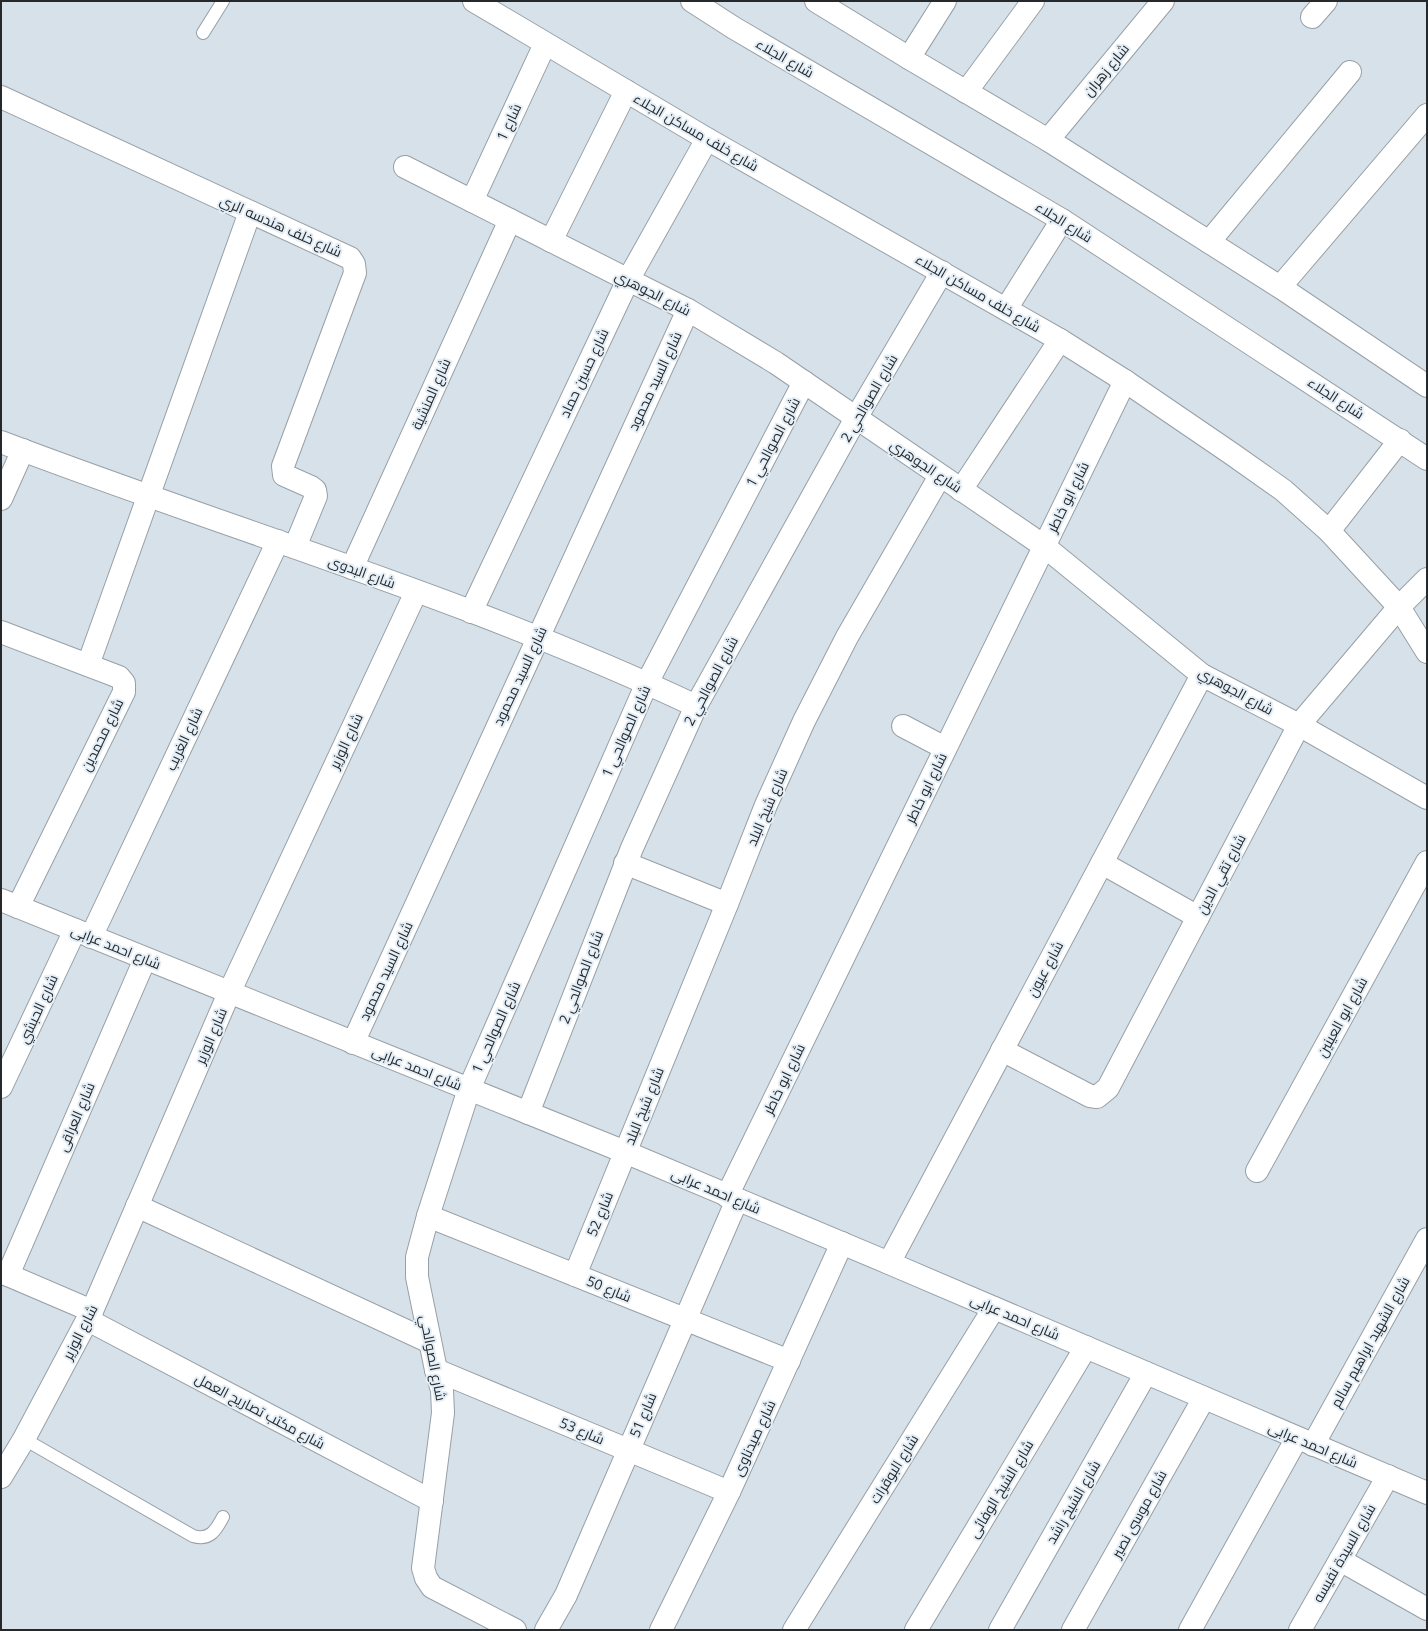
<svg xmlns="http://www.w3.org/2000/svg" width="1428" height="1631" viewBox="0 0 1428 1631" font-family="'Open Sans',Cairo,sans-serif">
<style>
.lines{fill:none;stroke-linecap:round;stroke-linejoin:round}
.lane-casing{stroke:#97a0a7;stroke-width:14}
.street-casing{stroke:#97a0a7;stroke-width:24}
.secondary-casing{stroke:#97a0a7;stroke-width:24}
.lane{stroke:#fff;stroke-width:12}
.street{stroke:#fff;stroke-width:22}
.secondary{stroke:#fff;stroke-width:22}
.labels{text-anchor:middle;stroke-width:4;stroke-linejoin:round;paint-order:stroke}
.street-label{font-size:14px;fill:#26292c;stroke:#e4eef6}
</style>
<rect width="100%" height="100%" fill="#d7e1e9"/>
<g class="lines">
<defs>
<g id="lane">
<polyline points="203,33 223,1"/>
<path d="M 24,1439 L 193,1536 C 210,1541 216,1530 223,1517"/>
</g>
<g id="street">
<polyline points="1312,17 1326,1"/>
<polyline points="909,58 945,1"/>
<polyline points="966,92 1033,1"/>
<polyline points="1,97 350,258 354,264 355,273 283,466 284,475 311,487 315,490 316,496 295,547"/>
<polyline points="1048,140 1163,1"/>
<polyline points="405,167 688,310 776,363 1044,546 1202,675 1299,725 1427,798"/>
<polyline points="472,201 545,44"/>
<polyline points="551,241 626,91"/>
<polyline points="1209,242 1350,72"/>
<polyline points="1280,287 1427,115"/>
<polyline points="1006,309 1062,220"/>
<path d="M 1,442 C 232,530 472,600 696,706"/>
<polyline points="961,490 1060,340"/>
<polyline points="1,499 23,450"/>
<polyline points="1329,531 1400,440"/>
<polyline points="352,568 510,220"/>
<polyline points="471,612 628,280 707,139"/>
<polyline points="1,632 119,677 124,683 124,692 18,907"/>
<polyline points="88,665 250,212"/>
<polyline points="903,726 945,748"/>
<polyline points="625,863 727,904"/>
<polyline points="1102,863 1198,917"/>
<polyline points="1,900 625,1152 889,1263 1427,1493"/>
<polyline points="91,937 278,541"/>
<polyline points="353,1043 688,310"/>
<polyline points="1002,1050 1090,1096 1097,1097 1108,1088 1299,725 1399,607 1427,579"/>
<polyline points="1,1087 75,930"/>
<polyline points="528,1113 632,848 696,706 856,418 942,272"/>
<polyline points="1257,1171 1427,862"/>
<polyline points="727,1196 1125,381"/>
<polyline points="137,1206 430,1342"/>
<polyline points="428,1216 789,1361"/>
<polyline points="889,1263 1202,675"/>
<polyline points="1,1272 92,1311"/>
<polyline points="8,1275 145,959"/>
<polyline points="575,1275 727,904 766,805 804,721 847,637 940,476"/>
<polyline points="88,1320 432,1501"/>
<polyline points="436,1370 729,1492"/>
<polyline points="1313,1445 1427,1239"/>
<polyline points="1,1477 24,1439 92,1311 229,993 416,592"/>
<polyline points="1340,1560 1427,1609"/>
<polyline points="515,1630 432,1587 426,1578 423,1568 443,1413 442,1390 436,1370 417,1277 417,1257 428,1216 469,1089 647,683 804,382"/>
<polyline points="546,1630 566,1595 737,1200"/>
<polyline points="661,1630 729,1492 842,1243"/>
<polyline points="794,1630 994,1308"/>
<polyline points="916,1630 1086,1347"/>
<polyline points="1000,1630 1146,1373"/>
<polyline points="1073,1630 1204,1398"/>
<polyline points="1190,1630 1297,1438"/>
<polyline points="1300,1630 1388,1476"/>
</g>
<g id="secondary">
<polyline points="474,1 707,139 1060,340 1125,381 1232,454 1283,490 1329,531 1399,607 1427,652"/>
<polyline points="692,1 734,28 1062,220 1427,459"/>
<polyline points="816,1 909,58 1048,140 1280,287 1427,386"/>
</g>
</defs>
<!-- lane casing -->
<use href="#lane" class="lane-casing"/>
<!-- street casing -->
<use href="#street" class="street-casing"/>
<!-- secondary casing -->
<use href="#secondary" class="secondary-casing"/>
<!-- lane -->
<use href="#lane" class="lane"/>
<!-- street -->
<use href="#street" class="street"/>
<!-- secondary -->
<use href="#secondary" class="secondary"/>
</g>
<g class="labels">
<!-- street labels -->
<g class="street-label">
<text transform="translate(785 58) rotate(30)" y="5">شارع الجلاء</text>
<text transform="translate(1106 70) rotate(-51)" y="5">شارع زهران</text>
<text transform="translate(509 122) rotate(-65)" y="5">شارع 1</text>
<text transform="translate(696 132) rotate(30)" y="5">شارع خلف مساكن الجلاء</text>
<text transform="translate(1064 222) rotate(32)" y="5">شارع الجلاء</text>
<text transform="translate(281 226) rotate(24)" y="5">شارع خلف هندسه الري</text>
<text transform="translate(653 293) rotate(27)" y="5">شارع الجوهري</text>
<text transform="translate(978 293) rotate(30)" y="5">شارع خلف مساكن الجلاء</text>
<text transform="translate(584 373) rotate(-65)" y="5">شارع حسين حماد</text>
<text transform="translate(655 381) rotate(-65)" y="5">شارع السيد محمود</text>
<text transform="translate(431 394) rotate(-66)" y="5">شارع المنشية</text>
<text transform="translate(869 398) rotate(-60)" y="5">شارع الصوالحي 2</text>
<text transform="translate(1336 398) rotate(33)" y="5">شارع الجلاء</text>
<text transform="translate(773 442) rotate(-62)" y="5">شارع الصوالحي 1</text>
<text transform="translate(926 466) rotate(34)" y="5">شارع الجوهري</text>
<text transform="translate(1068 497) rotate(-64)" y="5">شارع ابو خاطر</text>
<text transform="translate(362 572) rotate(20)" y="5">شارع البدوى</text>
<text transform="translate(520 676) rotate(-65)" y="5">شارع السيد محمود</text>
<text transform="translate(711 681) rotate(-62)" y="5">شارع الصوالحي 2</text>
<text transform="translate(1236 691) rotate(29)" y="5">شارع الجوهري</text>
<text transform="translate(626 731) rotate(-66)" y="5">شارع الصوالحي 1</text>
<text transform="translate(102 735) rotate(-64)" y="5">شارع محمدين</text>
<text transform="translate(184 739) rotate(-65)" y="5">شارع الغريب</text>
<text transform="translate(346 741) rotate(-65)" y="5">شارع الوزير</text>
<text transform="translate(926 788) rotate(-64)" y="5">شارع ابو خاطر</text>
<text transform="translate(767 807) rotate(-67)" y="5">شارع شيخ البلد</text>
<text transform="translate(1221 874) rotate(-62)" y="5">شارع تقي الدين</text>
<text transform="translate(116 947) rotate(22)" y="5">شارع احمد عرابى</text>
<text transform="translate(1045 969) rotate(-62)" y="5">شارع عيون</text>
<text transform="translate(386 971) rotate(-65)" y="5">شارع السيد محمود</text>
<text transform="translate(581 977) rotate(-69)" y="5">شارع الصوالحي 2</text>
<text transform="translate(38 1009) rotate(-65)" y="5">شارع الحبشي</text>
<text transform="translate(1342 1017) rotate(-61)" y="5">شارع ابو العينين</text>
<text transform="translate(496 1027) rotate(-66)" y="5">شارع الصوالحي 1</text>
<text transform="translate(211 1036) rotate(-67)" y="5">شارع الوزير</text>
<text transform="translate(417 1068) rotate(22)" y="5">شارع احمد عرابى</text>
<text transform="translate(784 1079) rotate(-64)" y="5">شارع ابو خاطر</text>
<text transform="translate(644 1106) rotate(-68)" y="5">شارع شيخ البلد</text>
<text transform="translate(76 1117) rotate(-67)" y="5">شارع العراقى</text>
<text transform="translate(716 1191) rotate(23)" y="5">شارع احمد عرابى</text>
<text transform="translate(600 1214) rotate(-68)" y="5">شارع 52</text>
<text transform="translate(609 1289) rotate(22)" y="5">شارع 50</text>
<text transform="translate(1015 1317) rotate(23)" y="5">شارع احمد عرابى</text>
<text transform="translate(80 1332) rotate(-63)" y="5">شارع الوزير</text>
<text transform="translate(1370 1342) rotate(-61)" y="5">شارع الشهيد ابراهيم سالم</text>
<text transform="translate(433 1358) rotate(79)" y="5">شارع الصوالحي</text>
<text transform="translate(260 1411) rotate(28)" y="5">شارع مكتب تصاريح العمل</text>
<text transform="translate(643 1415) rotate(-67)" y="5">شارع 51</text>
<text transform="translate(582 1431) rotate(23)" y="5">شارع 53</text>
<text transform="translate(754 1438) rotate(-65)" y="5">شارع صيدناوى</text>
<text transform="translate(1313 1445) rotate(23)" y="5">شارع احمد عرابى</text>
<text transform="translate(894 1469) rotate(-58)" y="5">شارع البوقرات</text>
<text transform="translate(1001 1489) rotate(-59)" y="5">شارع الشيخ الوفائى</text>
<text transform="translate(1073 1502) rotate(-60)" y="5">شارع الشيخ راشد</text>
<text transform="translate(1139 1514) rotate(-61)" y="5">شارع موسى نصير</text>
<text transform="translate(1344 1553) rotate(-60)" y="5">شارع السيدة نفيسه</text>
</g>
</g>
<!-- border -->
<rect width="1428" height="1631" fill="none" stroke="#26292c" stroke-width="4"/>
</svg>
